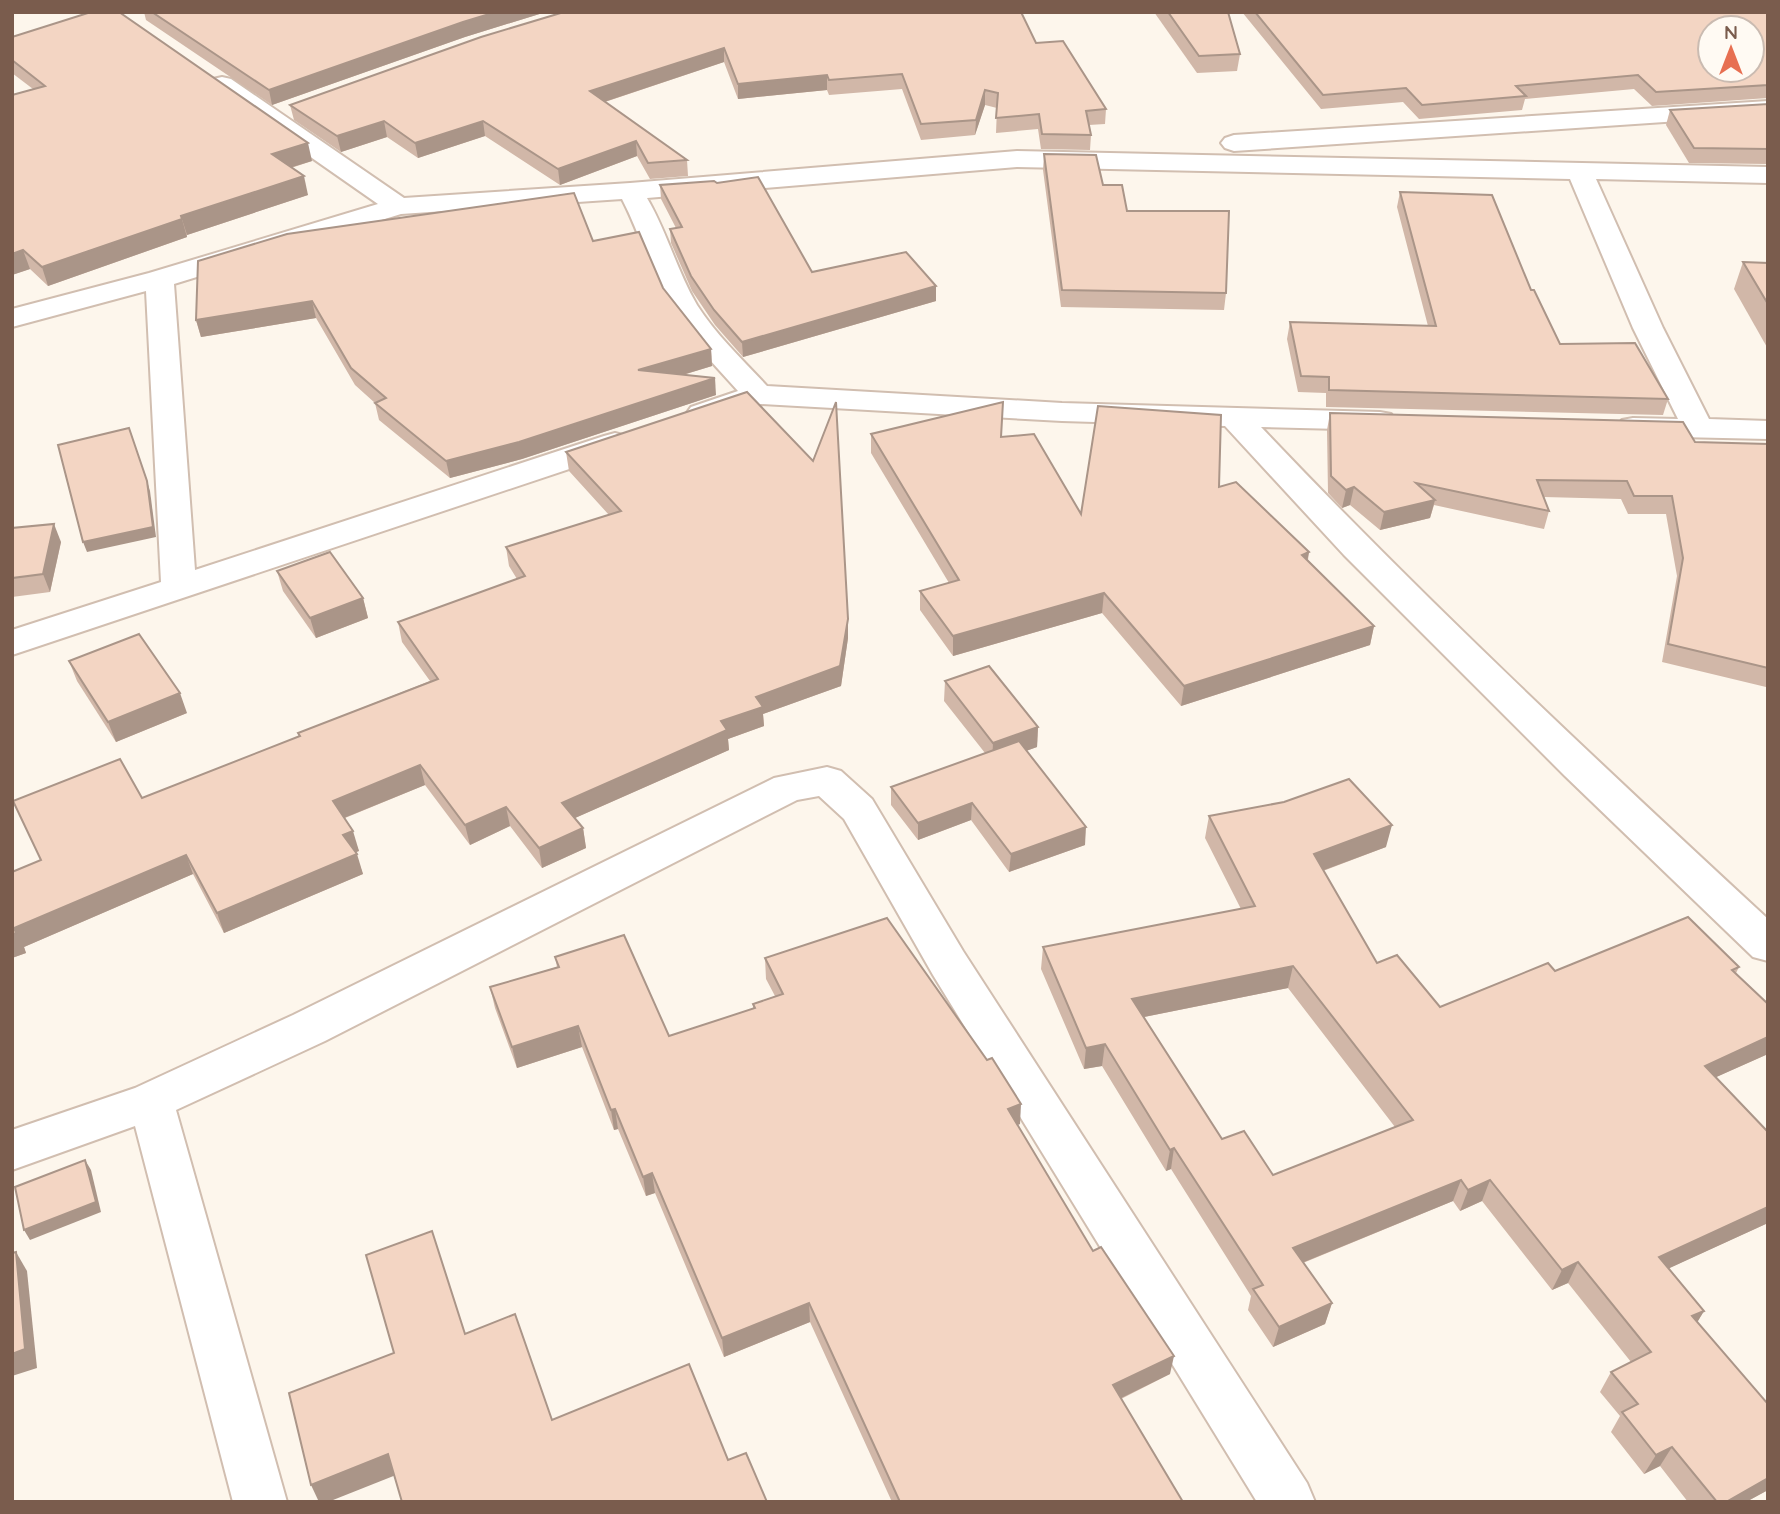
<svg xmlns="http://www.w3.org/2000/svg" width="1780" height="1514" viewBox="0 0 1780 1514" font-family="Quicksand,sans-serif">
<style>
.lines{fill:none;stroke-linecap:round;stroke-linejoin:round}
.minor-casing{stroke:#d1beb0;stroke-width:4}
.minor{fill:#fff;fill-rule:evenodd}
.wall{fill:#d1b7a8;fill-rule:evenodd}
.shaded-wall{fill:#aa9588}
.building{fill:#f3d5c3;stroke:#aa9588;stroke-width:2;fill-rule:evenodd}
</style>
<rect width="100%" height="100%" fill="#fdf6ec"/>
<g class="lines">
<defs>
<g id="minor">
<path d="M 222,77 L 231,79 L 404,198 L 630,183 L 1017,151 L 1768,167 L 1768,183 L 1596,179 L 1663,328 L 1709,419 L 1768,421 L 1768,439 L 1633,436 L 1622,434 L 1617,427 L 1622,420 L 1633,418 L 1678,419 L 1633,328 L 1570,179 L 1017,167 L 647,198 C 667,232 677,271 697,305 C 716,335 743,360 767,386 L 1062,403 L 1380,412 L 1391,414 L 1396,421 L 1391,428 L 1380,430 L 1261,427 C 1423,598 1595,759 1768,919 L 1768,961 L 1753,957 L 1565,776 L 1344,555 L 1225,426 L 1062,421 L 761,404 L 702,423 L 691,421 L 686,414 L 691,407 L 738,391 C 713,363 686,336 667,303 C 649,270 640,233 622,199 L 401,214 L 174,284 L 195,570 L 604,436 L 615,433 L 626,436 L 631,443 L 626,450 L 12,655 L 12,630 L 161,582 L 146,291 L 12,327 L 12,309 L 149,273 L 378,204 L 213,89 L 210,84 L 213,79 Z"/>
<polygon points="1768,101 1768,115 1234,151 1225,148 1221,143 1225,138 1234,135"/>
<polygon points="827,767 841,771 872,799 963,951 1307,1483 1315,1502 1257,1502 933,975 844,819 819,796 797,800 325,1041 176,1110 287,1502 233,1502 135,1126 12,1170 12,1130 135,1088 293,1015 774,778"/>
</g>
</defs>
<!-- minor casing -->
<use href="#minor" class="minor-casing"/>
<!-- minor -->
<use href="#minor" class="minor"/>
</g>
<!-- wall -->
<g class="wall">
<polygon points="144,12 546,12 465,37 272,105 146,20"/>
<polygon points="564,12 1036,43 1106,109 1105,124 1089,125 1091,135 1090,150 1041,149 1038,129 996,133 997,108 985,105 975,135 921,140 902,89 829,95 827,90 738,99 724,62 605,102 687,160 688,176 650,179 637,156 560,185 485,136 418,158 387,137 341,152 294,120 290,105"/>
<polygon points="1154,12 1228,12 1240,54 1237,71 1197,73"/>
<polygon points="1242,12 1768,12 1768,98 1652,106 1634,89 1525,99 1522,110 1419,119 1403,102 1321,109"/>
<polygon points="12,37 312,161 291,168 308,195 187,235 187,237 48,286 30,269 12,275 12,95 33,89 12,73"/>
<polygon points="1768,104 1768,164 1689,163 1666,125 1670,110"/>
<polygon points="1044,154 1103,185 1127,211 1226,293 1224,310 1061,307 1043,170"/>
<polygon points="660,185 812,272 936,286 936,301 743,357 715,325 692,291 671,243 670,229 676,228 661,199"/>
<polygon points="1400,192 1531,290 1560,344 1668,399 1663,415 1326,407 1326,393 1298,392 1287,339 1290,322 1428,326 1397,207"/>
<polygon points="593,241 663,288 711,349 712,366 683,375 716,395 522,459 450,478 379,420 375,403 355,385 316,318 201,337 196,320"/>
<polygon points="1743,262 1768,263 1768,349 1734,289"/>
<polygon points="1330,413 1695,442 1768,444 1768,684 1766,687 1662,662 1677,576 1666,514 1628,514 1621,499 1544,497 1549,511 1544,529 1434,505 1430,518 1380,530 1350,505 1342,508 1328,493 1327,430"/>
<polygon points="871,434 1001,437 1081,514 1219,487 1309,552 1308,560 1374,626 1370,645 1181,706 1102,613 953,656 920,610 920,591 949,583 871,453"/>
<polygon points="566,452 848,619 848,638 841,686 763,714 764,726 728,739 729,750 575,818 583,828 586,848 542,868 510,826 470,845 425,785 345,818 359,851 355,852 363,874 224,933 193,874 24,947 26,953 12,958 142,798 299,737 298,733 430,681 402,642 398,622 517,579 509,566 506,547 609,515 569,471"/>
<polygon points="12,528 61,542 50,592 12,597"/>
<polygon points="277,571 363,598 368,618 316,638 283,591"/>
<polygon points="69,661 187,713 116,742 77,681"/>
<polygon points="945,681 1038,727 1037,747 1026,751 1085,845 1009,872 971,820 918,840 891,805 891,787 985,753 944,701"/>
<path d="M 1209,816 L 1386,847 L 1323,871 L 1377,963 L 1440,1007 L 1555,971 L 1739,967 L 1736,973 L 1768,1054 L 1716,1077 L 1768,1223 L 1669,1268 L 1704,1311 L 1697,1322 L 1768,1404 L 1768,1490 L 1746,1502 L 1688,1502 L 1660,1466 L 1644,1474 L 1611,1432 L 1620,1416 L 1600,1392 L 1611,1372 L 1631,1362 L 1568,1283 L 1552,1290 L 1482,1201 L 1460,1211 L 1453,1201 L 1303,1263 L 1332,1303 L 1325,1324 L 1273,1347 L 1248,1310 L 1251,1296 L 1171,1169 L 1166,1171 L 1102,1066 L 1084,1069 L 1041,969 L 1043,947 L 1241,909 L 1205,838 ZM 1288,988 L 1395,1127 L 1273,1175 L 1222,1139 L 1144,1017 Z"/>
<polygon points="555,957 669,1036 753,1009 753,1004 775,996 766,979 765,958 1020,1124 1017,1125 1093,1251 1170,1374 1121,1399 1183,1502 892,1502 810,1322 724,1357 655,1193 646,1196 618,1129 614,1130 582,1047 517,1068 495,1008 490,987 557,967"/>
</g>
<!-- shaded-wall -->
<g class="shaded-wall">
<polygon points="496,12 546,12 465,37 272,105 269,90 463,22"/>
<polygon points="724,48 724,62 592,106 590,91"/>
<polygon points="827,75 827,90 738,99 738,84"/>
<polygon points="985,90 985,105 975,135 976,120"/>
<polygon points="384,121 387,137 341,152 337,136"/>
<polygon points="483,121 485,136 418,158 415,143"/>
<polygon points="636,141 637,156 560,185 558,169"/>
<polygon points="308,143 312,161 276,172 272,154"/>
<polygon points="304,176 308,195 187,235 181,216"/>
<polygon points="182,219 187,237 48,286 42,267"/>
<polygon points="23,250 30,269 12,275 12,254"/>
<polygon points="936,286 936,301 743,357 742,342"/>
<polygon points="312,301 316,318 201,337 196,320"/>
<polygon points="711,349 712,366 639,388 638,370"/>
<polygon points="715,378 716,395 522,459 450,478 446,461"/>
<polygon points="147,481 150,491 156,537 87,552 83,542"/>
<polygon points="1354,487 1350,505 1342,508 1346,490"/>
<polygon points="1435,500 1430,518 1380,530 1384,512"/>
<polygon points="54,524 61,542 50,592 43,574"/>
<polygon points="1309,552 1305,572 1302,555"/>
<polygon points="1104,593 1102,613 953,656 953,636"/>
<polygon points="363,598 368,618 316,638 310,618"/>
<polygon points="848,619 848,638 841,686 763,714 764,726 728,739 729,750 566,822 562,803 721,721 756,697"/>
<polygon points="1374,626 1370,645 1181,706 1184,686"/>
<polygon points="180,693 187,713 116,742 108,722"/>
<polygon points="1038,727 1037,747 992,763 993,743"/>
<polygon points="420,765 425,785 339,820 333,801"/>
<polygon points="972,803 971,820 918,840 918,823"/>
<polygon points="506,807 510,826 470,845 465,825"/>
<polygon points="1392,825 1386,847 1308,876 1314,854"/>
<polygon points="1086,827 1085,845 1009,872 1011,854"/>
<polygon points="583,828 586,848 542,868 539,848"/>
<polygon points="353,831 359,851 349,855 343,835"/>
<polygon points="357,854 363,874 224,933 217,913"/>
<polygon points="186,855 193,874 24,947 26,953 12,958 12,935 14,928"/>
<polygon points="1293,966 1288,988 1129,1020 1132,999"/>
<polygon points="578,1026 582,1047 517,1068 512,1047"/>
<polygon points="1768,1037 1768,1054 1694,1087 1705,1066"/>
<polygon points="1105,1044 1102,1066 1084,1069 1086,1048"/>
<polygon points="1021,1104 1020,1124 1006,1129 1008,1109"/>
<polygon points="615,1109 618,1129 614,1130 611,1110"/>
<polygon points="1174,1148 1171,1169 1166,1171 1170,1150"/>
<polygon points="85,1160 91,1170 101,1212 30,1240 24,1230"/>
<polygon points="652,1173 655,1193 646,1196 643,1177"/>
<polygon points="1461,1180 1453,1201 1287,1269 1293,1248"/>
<polygon points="1490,1180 1482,1201 1460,1211 1468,1190"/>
<polygon points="1768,1207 1768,1223 1648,1278 1659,1257"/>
<polygon points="16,1252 27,1271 37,1368 12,1376"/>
<polygon points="1578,1262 1568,1283 1552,1290 1562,1270"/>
<polygon points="809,1303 810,1322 724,1357 722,1338"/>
<polygon points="1332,1303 1325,1324 1273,1347 1279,1327"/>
<polygon points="1704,1311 1692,1331 1692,1316"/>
<polygon points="1174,1356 1170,1374 1109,1404 1113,1385"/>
<polygon points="1672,1447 1660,1466 1644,1474 1656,1455"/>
<polygon points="388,1454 396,1475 328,1502 319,1502 311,1485"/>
<polygon points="1768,1478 1768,1490 1746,1502 1726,1502"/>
</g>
<!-- building -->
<g class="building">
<polygon points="91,12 119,12 308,143 272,154 304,176 181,216 182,219 42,267 23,250 12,254 12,95 45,86 12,60 12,37"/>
<polygon points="152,12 496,12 463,22 269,90"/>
<polygon points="564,12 1021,12 1036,43 1063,41 1106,109 1086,111 1091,135 1042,134 1039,114 996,118 998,93 985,90 976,120 921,124 902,74 829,80 827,75 738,84 724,48 590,91 687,160 648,163 636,141 558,169 483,121 415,143 384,121 337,136 290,105 481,37"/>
<polygon points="1168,12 1228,12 1240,54 1199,56"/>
<path d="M 1255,12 L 1768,12 L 1768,85 L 1656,92 L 1638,75 L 1516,86 L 1526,96 L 1422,105 L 1406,88 L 1323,95 ZM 1710,28 L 1752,28 L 1752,70 L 1710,70 Z"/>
<polygon points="1768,104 1768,149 1694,148 1670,110"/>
<polygon points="1044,154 1096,155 1103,185 1122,185 1127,211 1229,211 1226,293 1062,290"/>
<polygon points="758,177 812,272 906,252 936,286 742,342 714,310 691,276 670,229 682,227 660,185 714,181 717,183"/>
<polygon points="1400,192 1492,195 1531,290 1534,290 1560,344 1635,343 1668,399 1329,390 1329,377 1301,376 1290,322 1436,326"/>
<polygon points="574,193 593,241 639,232 663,288 711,349 638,370 715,378 519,442 446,461 375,403 386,398 351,368 312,301 196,320 198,261 287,234"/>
<polygon points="1743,262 1768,263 1768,304"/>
<polygon points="747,392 813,461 836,402 848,619 840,666 756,697 763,707 721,721 727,730 562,803 583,828 539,848 506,807 465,825 420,765 333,801 353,831 343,835 357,854 217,913 186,855 14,928 16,933 12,935 12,872 41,860 13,801 120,759 142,798 300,736 298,733 438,679 398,622 525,576 506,547 621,511 566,452"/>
<polygon points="1003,402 1001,437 1034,434 1081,514 1098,406 1221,415 1219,487 1236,482 1309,552 1302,555 1374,626 1184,686 1104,593 953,636 920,591 959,580 871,434"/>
<polygon points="1330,413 1683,422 1695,442 1768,444 1768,668 1668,644 1683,558 1672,496 1634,496 1627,481 1537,480 1549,511 1416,483 1435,500 1384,512 1354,487 1346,490 1331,476"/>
<polygon points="129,428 147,481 153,527 83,542 58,445"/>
<polygon points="54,524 43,574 12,578 12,528"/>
<polygon points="330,552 363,598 310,618 277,571"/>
<polygon points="139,634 180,693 108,722 69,661"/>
<polygon points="989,666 1038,727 993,743 945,681"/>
<polygon points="1019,741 1086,827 1011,854 972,803 918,823 891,787"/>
<path d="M 1349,779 L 1392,825 L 1314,854 L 1377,963 L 1397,955 L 1440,1007 L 1548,963 L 1555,971 L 1688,917 L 1739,967 L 1732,970 L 1768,1004 L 1768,1037 L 1705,1066 L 1768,1132 L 1768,1207 L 1659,1257 L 1704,1311 L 1692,1316 L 1768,1404 L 1768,1478 L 1726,1502 L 1717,1502 L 1672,1447 L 1656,1455 L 1622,1412 L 1638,1404 L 1611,1372 L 1651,1352 L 1578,1262 L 1562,1270 L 1490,1180 L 1468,1190 L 1461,1180 L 1293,1248 L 1332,1303 L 1279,1327 L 1253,1289 L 1263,1285 L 1174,1148 L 1170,1150 L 1105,1044 L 1086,1048 L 1043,947 L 1255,906 L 1209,816 L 1284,802 ZM 1293,966 L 1413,1120 L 1273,1175 L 1244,1131 L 1222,1139 L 1132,999 Z"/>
<polygon points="887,918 987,1060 992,1058 1021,1104 1008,1109 1093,1251 1101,1247 1174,1356 1113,1385 1183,1502 900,1502 809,1303 722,1338 652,1173 643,1177 615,1109 611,1110 578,1026 512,1047 490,987 559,967 555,957 624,935 669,1036 755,1008 753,1004 783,994 765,958"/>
<polygon points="85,1160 96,1202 24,1230 15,1187"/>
<polygon points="432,1231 465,1334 515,1314 552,1420 689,1364 728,1460 746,1453 767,1502 402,1502 388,1454 311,1485 289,1393 394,1353 366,1255"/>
<polygon points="16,1252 25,1349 12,1354 12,1253"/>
</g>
<!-- border -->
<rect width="1780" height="1514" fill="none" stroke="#7a5c4d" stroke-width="28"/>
<!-- north arrow -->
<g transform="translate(1731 49)"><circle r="33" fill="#fffaf3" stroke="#cabbb1" stroke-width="2"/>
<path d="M0-5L12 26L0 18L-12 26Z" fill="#e76f51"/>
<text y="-10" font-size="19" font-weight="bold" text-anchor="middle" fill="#7a5c4d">N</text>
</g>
</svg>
